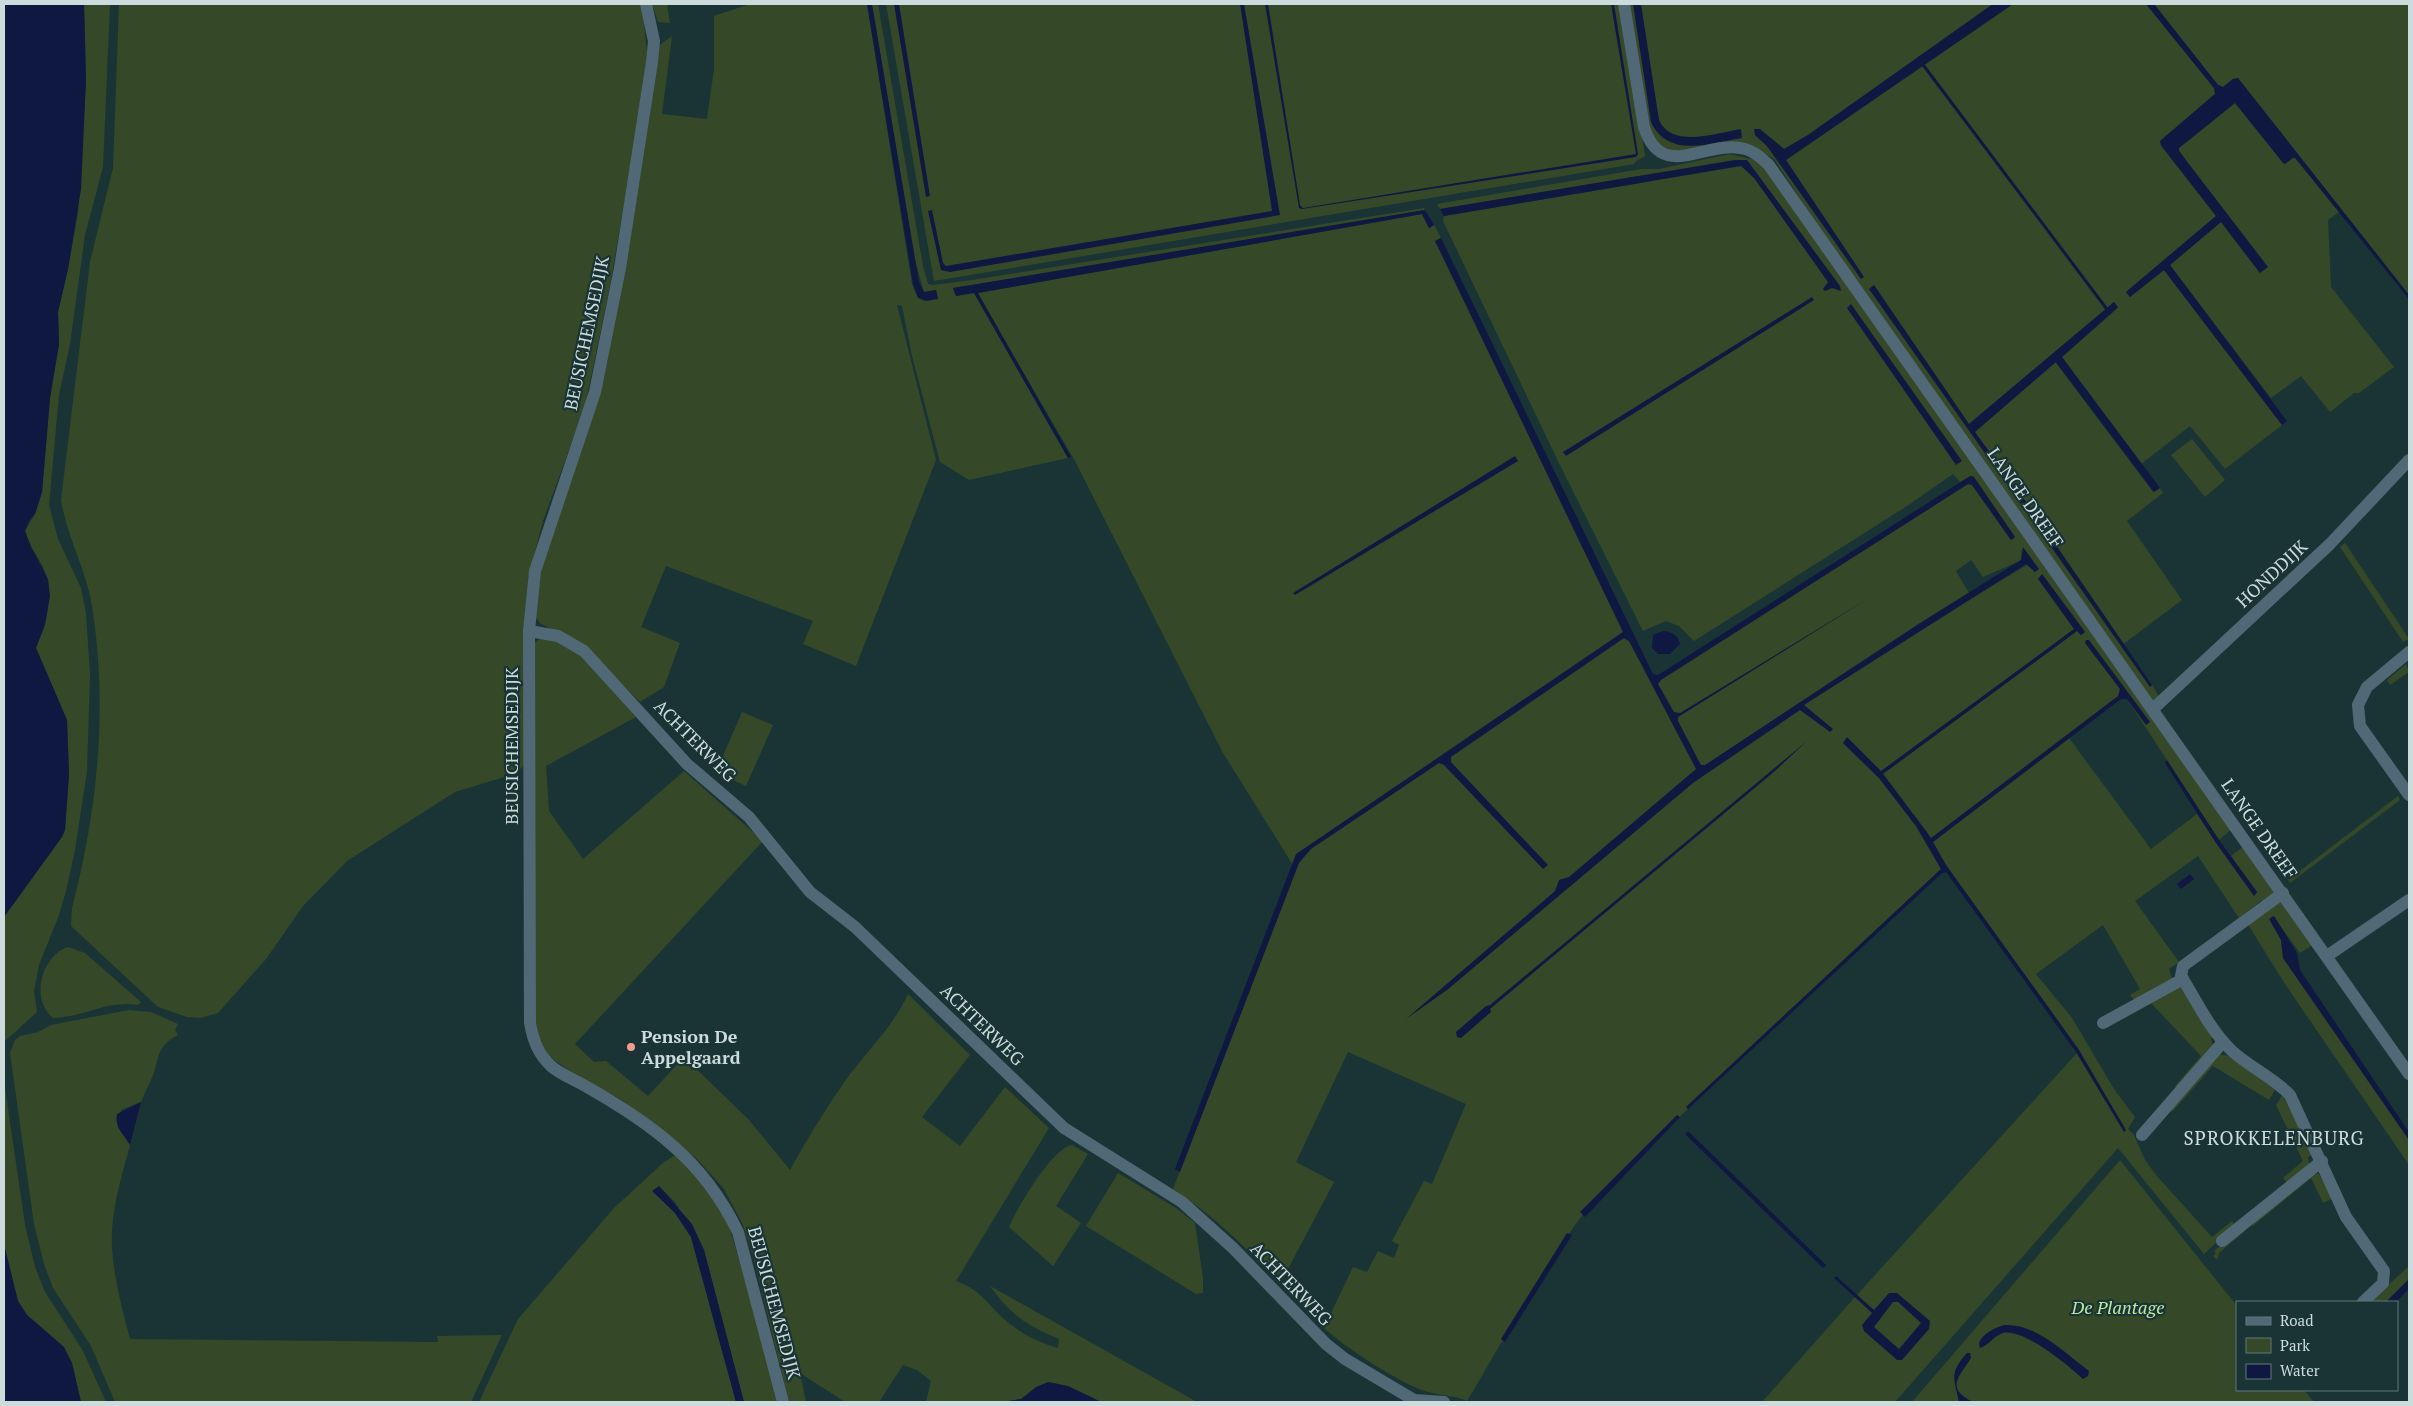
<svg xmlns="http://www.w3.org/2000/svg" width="2413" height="1406" viewBox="0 0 2413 1406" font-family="'PT Serif',serif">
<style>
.green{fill:#354928;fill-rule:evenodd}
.water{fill:#0f1841;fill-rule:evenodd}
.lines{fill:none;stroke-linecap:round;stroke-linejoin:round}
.stream{stroke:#0f1841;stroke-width:3}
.minor{stroke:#516877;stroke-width:12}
.poi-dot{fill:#f49d8c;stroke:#1a3436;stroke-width:2}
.labels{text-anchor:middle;stroke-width:4.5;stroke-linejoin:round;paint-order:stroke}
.street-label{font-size:18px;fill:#ccdbdc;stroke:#1a3436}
.poi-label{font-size:18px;font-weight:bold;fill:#ccdbdc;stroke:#1a3436;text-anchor:start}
.park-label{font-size:18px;font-style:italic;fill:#bce99f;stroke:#1a3436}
.neighbourhood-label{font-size:19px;letter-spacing:1px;fill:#ccdbdc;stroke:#1a3436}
</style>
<rect width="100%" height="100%" fill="#1a3436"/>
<!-- green -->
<g class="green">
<path d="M 84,4 L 110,4 L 103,167 L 85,235 L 70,344 L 59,395 L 49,505 L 58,539 L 81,588 L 86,613 L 90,675 L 87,771 L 75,850 L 66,891 L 59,915 L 39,965 L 34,991 L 37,1012 L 4,1042 L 4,917 L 62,837 L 65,829 L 69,774 L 67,720 L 36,648 C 46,620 56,594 42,565 C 36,553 28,544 25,531 L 35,514 L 42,492 L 50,398 L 59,344 L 58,312 L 68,269 L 78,214 L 86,81 Z"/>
<path d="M 119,4 L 642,4 L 647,53 L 645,80 L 610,286 L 585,406 L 543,521 L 528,578 L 524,766 L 514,774 L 455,792 L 347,861 L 303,906 L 266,959 L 218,1013 L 201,1018 L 187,1017 L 158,1007 L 71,926 L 72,908 C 98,809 108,707 92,606 C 86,569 67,537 61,500 L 90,262 L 113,168 Z"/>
<polygon points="652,4 667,4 670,23 658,22"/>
<polygon points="750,4 867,4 912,284 918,298 938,299 936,290 924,292 913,253 872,4 878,4 923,266 928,284 933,285 972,280 1424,208 1425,210 1237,243 953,288 956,296 974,293 1068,458 969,480 940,462 912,356 902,306 897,305 936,460 856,666 803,644 813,621 666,566 641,627 680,643 664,687 640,702 588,650 540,623 535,616 538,575 583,443 657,47 672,36 662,114 707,119 714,69 714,16"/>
<polygon points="886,4 1621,4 1645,156 1636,161 1634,164 934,281"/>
<path d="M 1629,4 L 1993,4 L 1808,135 L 1784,149 L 1771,138 L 1755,135 L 1767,146 L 1864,277 L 1786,160 L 2013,4 L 2146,4 L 2214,88 L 2215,94 L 2160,141 L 2161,146 L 2216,216 L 2126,292 L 2130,297 L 2164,270 L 2282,425 L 2225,469 L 2190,426 L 2141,464 L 2062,357 L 2118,308 L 2114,302 L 1969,424 L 1975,431 L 2055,362 L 2153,492 L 2160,488 L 2163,493 L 2127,521 L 2182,600 L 2122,645 L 2032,510 L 1981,441 L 2029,515 L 2150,686 L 2152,685 L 2160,698 L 2155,703 L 1855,282 L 1774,159 L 1750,145 L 1671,153 L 1652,142 ZM 1874,286 L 1956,405 L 1869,289 Z"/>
<polygon points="2154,4 2409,4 2409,295 2238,78 2233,79 2223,87 2218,85"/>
<polygon points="2235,103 2292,158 2296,159 2339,212 2328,220 2331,287 2394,367 2359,393 2354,393 2330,412 2301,376 2271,398 2170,265 2221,222 2260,273 2178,149"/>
<path d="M 1730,154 L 1759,161 L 2232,829 L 2219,840 L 2127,699 L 2123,697 L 2069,738 L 2151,849 L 2197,814 L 2254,896 L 2257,892 L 2231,856 L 2244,846 L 2313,945 L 2300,953 L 2273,916 L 2270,919 L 2281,940 L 2283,958 L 2409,1140 L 2409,1165 L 2285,984 L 2247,923 L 2268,907 L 2262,900 L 2239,918 L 2198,856 L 2135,901 L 2179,962 L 2169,969 L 2172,979 L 2134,1000 L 2130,995 L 2140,989 L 2103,925 L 2036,974 L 2072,1018 L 2114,1089 L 2135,1117 L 2128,1129 L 2134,1135 L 2145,1160 L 2156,1175 L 2212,1237 L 2232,1221 L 2235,1225 L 2204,1254 L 2118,1148 L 1895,1402 L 1762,1402 L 1855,1297 L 2077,1053 L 2100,1090 L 2079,1050 L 1946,865 L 1927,832 L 1881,771 L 1843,743 L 1879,778 L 1916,826 L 1941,869 L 1686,1107 L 1688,1109 C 1654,1141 1617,1172 1588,1208 C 1541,1267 1506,1337 1467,1401 C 1454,1395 1439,1396 1425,1391 C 1399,1383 1346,1348 1324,1328 L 1353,1267 L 1367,1272 L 1378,1251 L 1394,1258 L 1399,1245 L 1392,1241 L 1424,1181 L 1432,1184 L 1466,1104 L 1348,1052 L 1296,1162 L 1334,1182 L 1280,1284 C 1248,1249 1213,1215 1173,1189 L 1296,870 L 1223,753 L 1075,461 L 977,293 L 1422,214 L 1429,228 L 1434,225 L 1441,238 L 1435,241 L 1541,449 L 1623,628 L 1623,632 L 1617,636 L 1629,641 L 1655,683 L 1968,484 L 1972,485 L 2011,540 L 2015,537 L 1973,476 L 1960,482 L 1953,474 L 1907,506 L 1694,641 L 1679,626 L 1666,621 L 1643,631 L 1557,459 L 1443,221 L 1444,216 L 1635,184 L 1715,167 L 1633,177 L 1440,209 L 1437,204 L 1641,169 L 1659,169 ZM 2021,549 L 2027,565 L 1972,598 L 1956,571 L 1971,560 L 1983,577 L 2022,560 ZM 2042,574 L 2085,632 L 2081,635 L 2077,631 L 1928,740 L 2074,629 Z"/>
<polygon points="2192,439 2225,480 2205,497 2171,455"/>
<polygon points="2345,543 2409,639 2403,642 2340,547"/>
<path d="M 553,637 L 581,653 L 636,717 L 546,766 L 549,811 L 583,859 L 684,771 L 763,841 L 575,1044 L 594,1062 L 606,1061 L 648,1096 L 684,1057 L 749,1120 L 790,1170 C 807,1139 825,1110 845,1081 C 866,1052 893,1027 908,994 L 970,1055 L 922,1117 L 960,1146 L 1005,1087 L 1049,1128 L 956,1281 C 984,1291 988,1307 1010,1324 C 1024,1335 1041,1343 1058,1348 L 1059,1339 C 1026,1325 1011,1315 990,1286 L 1197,1402 L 1101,1402 L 1079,1391 L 1054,1383 L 1021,1399 L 1002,1402 L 926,1402 L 931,1381 L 917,1370 L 903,1365 L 879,1402 L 845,1402 L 800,1373 L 806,1402 L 789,1402 L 753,1256 L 743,1225 L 724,1189 L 698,1160 L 650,1120 L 617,1097 L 589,1084 L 550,1057 L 535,1034 L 534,643 L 541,638 Z"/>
<polygon points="2406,664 2409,672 2390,685 2387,680"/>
<polygon points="742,712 773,725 746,786 716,772"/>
<polygon points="2398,796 2400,800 2290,883 2288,880"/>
<path d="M 68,947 L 85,953 L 141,1002 L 138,1005 C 107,1000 85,1017 53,1018 C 30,999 41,956 68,947 Z"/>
<polygon points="2182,986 2214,1036 2211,1039 2213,1046 2179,1088 2175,1086 2201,1056 2150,1002"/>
<path d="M 129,1010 L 151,1012 L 178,1024 L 175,1030 L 178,1035 C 159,1045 159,1054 154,1073 C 150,1083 145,1092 141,1102 L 121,1110 L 118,1128 L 130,1145 C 121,1179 110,1213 112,1248 C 114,1279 122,1309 130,1339 L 438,1342 L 437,1336 L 502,1335 L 471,1402 L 115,1402 L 91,1346 L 53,1288 L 44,1264 L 34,1224 L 10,1053 L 15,1040 L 20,1036 L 38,1032 L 51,1025 Z"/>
<polygon points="2217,1054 2229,1056 2275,1090 2269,1100 2213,1066 2172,1112 2170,1109"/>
<polygon points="4,1081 25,1225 35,1267 45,1292 83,1351 106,1402 81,1402 72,1363 55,1339 27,1315 18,1301 10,1274 4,1244"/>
<polygon points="2283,1094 2312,1155 2308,1157 2309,1166 2288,1183 2283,1178 2303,1161 2276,1105"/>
<path d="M 1072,1145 L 1088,1154 L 1056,1206 L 1081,1223 L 1053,1266 L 1009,1227 C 1018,1207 1051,1149 1072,1145 Z"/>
<polygon points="677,1154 723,1204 780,1402 744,1402 704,1250 675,1202 659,1186 653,1191 675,1213 691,1237 736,1402 479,1402 518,1319 614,1208 664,1162"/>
<polygon points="2120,1160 2237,1306 2237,1390 2304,1390 2314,1402 1912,1402"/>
<polygon points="1118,1173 1176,1208 1195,1223 1203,1278 1203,1293 1196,1294 1086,1226"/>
<polygon points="2315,1174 2319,1174 2333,1198 2323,1203 2311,1178 2253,1226 2250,1222"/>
<polygon points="2242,1228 2245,1231 2219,1253 2217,1260 2213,1256 2216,1253 2214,1251"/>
<polygon points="2409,1266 2409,1279 2386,1302 2370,1302"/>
</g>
<!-- water -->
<g class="water">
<polygon points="4,4 84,4 86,81 81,189 68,269 58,312 59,344 50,398 42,492 35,514 29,521 25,531 31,547 48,579 50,596 45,625 36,648 67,720 69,774 65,830 62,837 4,917"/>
<polygon points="867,4 872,4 919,282 924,292 936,290 938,299 926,301 918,298 913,284"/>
<polygon points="894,4 899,4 930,196 926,197"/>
<polygon points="1240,4 1244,4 1280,215 950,272 941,270 928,211 932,210 943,263 946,266 1272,211"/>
<polygon points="1265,4 1268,4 1300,205 1303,208 1636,154 1611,4 1614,4 1638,154 1636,157 1302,209 1299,208"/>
<path d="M 1633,4 L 1641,4 L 1659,120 C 1672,149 1716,133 1741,129 L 1742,138 C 1710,143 1668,159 1651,122 Z"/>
<polygon points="1993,4 2013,4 1786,160 1864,277 1861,279 1767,146 1755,135 1754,129 1760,129 1784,149 1808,135"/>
<polygon points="2146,4 2154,4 2218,85 2223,87 2233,79 2238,78 2409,295 2409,299 2296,159 2294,157 2285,164 2283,163 2235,103 2179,148 2179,151 2268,267 2260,273 2221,222 2170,265 2287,421 2282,425 2164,270 2130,297 2126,292 2216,216 2161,145 2160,141 2215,94 2214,88"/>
<polygon points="1735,160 1747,160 1750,164 1840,286 1841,291 1832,288 1825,291 1823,289 1828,282 1754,178 1741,166 1444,216 1440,209"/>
<polygon points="1425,210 1434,225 1429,228 1422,214 978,293 1071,457 1068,458 974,293 956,296 953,288"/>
<polygon points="1441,238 1653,674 1658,675 1970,476 1974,477 2015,537 2011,540 1972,485 1968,484 1661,680 1658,684 1674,712 1680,713 1869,598 1678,717 1678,721 1701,765 1705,765 1920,623 2021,560 2023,547 2039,569 2035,572 2026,564 1804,705 1833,729 1830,732 1800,710 1693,783 1447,990 1406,1019 1555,891 1559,880 1569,877 1696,769 1629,641 1624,638 1451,757 1451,762 1548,865 1543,869 1444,765 1439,763 1311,849 1299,863 1180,1172 1175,1169 1296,854 1623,632 1435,241"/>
<polygon points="1874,285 1969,424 2114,302 2118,307 2062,357 2160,488 2154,492 2056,362 1975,432 2032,510 2152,685 2150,687 1869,289"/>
<polygon points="1812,297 1814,300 1566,456 1563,452"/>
<polygon points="1851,304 1962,461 1956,465 1847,308"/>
<polygon points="1515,456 1518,461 1295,595 1293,593"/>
<polygon points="2042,574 2085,632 2081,635 2077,631 1883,774 1931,838 2118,696 2120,689 2085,643 2086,640 2089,640 2150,722 2146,725 2127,699 2121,699 1933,842 1946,865 2079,1050 2126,1130 2124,1132 2076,1052 1946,872 1941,874 1688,1109 1686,1107 1941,869 1916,826 1879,778 1843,743 1847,737 1881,771 2074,629 2038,579"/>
<path d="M 1663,631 C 1671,631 1679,636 1680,644 L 1670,654 L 1658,654 L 1652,648 L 1653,635 Z"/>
<polygon points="1807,741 1775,771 1490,1009 1491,1012 1461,1038 1457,1037 1456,1032 1486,1006 1490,1005"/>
<polygon points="2167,760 2219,840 2257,892 2254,896 2216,843 2165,763"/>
<polygon points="2190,874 2194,879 2181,889 2177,884"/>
<polygon points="2274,916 2297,953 2300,970 2409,1132 2409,1140 2283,958 2281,940 2269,919"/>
<path d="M 141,1102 L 130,1145 C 124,1134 114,1127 117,1114 Z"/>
<polygon points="1677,1115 1680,1117 1585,1217 1580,1212"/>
<polygon points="1688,1131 1826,1265 1823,1268 1685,1134"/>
<polygon points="659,1186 692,1224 704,1250 744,1402 736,1402 691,1237 675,1213 652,1191"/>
<polygon points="1567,1233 1572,1235 1505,1342 1501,1339"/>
<polygon points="4,1244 18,1301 27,1315 64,1347 72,1363 81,1402 4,1402"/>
<path d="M 1836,1276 L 1874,1310 L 1889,1293 L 1897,1293 L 1930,1321 L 1929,1329 L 1902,1360 L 1897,1360 L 1864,1331 L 1862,1325 L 1872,1313 L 1834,1278 ZM 1893,1302 L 1898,1302 L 1921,1323 L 1899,1349 L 1874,1327 Z"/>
<polygon points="2409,1279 2409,1289 2396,1302 2386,1302"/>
<path d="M 2004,1325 C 2036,1323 2065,1353 2089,1371 L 2088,1376 L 2083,1379 C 2068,1365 2023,1328 2003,1333 C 1993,1336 1990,1345 1980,1348 L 1979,1343 C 1983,1333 1994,1328 2004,1325 Z"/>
<path d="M 1967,1353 L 1970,1353 L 1971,1358 C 1959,1377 1945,1388 1973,1402 L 1959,1402 C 1954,1378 1949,1373 1967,1353 Z"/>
<polygon points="1048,1382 1068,1386 1101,1402 1002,1402 1021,1399 1036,1387"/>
</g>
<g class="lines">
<!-- stream -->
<polyline class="stream" points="1924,66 2106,308"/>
<!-- minor -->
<g class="minor">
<path d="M 646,4 L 654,41 L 652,62 L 620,268 L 595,392 L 535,571 L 529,631 L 530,1023 C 533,1040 538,1054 551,1066 C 561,1075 576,1080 587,1087 C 617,1104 646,1122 672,1145 C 700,1169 722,1199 738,1232 L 783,1402"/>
<path d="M 1624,4 L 1644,127 C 1662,184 1707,138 1745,149 C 1754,151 1761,158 1768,164 L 2409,1074"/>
<polyline points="529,631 558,636 584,651 687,764 749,817 810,892 855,927 1064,1128 1182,1202 1233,1248 1326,1344 1345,1359 1414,1400 1444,1402"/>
<polyline points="2409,652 2367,687 2358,705 2360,726 2409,795"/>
<polyline points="2153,709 2330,544 2409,460"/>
<path d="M 2283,893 L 2183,966 L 2181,976 C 2196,1000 2210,1030 2231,1050 C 2249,1067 2273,1077 2290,1095 L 2346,1217 L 2384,1271 L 2383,1283 L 2363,1302"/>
<polyline points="2327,956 2409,900"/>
<polyline points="2103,1023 2183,979"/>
<polyline points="2142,1135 2223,1042"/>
<polyline points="2222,1241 2322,1161"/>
</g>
</g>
<!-- markers -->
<circle class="poi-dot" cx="631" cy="1047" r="5"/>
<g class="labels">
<!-- street labels -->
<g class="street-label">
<text transform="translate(587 333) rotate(-78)" y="6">BEUSICHEMSEDIJK</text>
<text transform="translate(2025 498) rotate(55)" y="6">LANGE DREEF</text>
<text transform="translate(2272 574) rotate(-43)" y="6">HONDDIJK</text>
<text transform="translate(695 741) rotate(45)" y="6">ACHTERWEG</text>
<text transform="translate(512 746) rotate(-90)" y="6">BEUSICHEMSEDIJK</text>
<text transform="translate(2259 829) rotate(55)" y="6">LANGE DREEF</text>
<text transform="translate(982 1025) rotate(44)" y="6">ACHTERWEG</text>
<text transform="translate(1291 1284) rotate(46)" y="6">ACHTERWEG</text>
<text transform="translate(774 1303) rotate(75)" y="6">BEUSICHEMSEDIJK</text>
</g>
<!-- poi labels -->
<g class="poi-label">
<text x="641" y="1043">Pension De<tspan x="641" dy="21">Appelgaard</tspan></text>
</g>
<!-- park labels -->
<g class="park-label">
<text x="2118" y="1314">De Plantage</text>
</g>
<!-- neighbourhood labels -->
<g class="neighbourhood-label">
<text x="2274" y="1145">SPROKKELENBURG</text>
</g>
</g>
<!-- border -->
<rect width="2413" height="1406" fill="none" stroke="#ccdbdc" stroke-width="10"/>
<!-- legend -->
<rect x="2236" y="1301" width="162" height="90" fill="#1a3436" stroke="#617778"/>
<rect x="2246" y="1317" width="25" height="8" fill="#516877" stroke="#617778"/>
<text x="2280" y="1326" font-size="15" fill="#ccdbdc">Road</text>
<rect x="2246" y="1338" width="25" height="15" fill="#354928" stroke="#617778"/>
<text x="2280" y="1351" font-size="15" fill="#ccdbdc">Park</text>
<rect x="2246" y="1364" width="25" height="15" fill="#0f1841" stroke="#617778"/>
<text x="2280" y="1376" font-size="15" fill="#ccdbdc">Water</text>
</svg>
